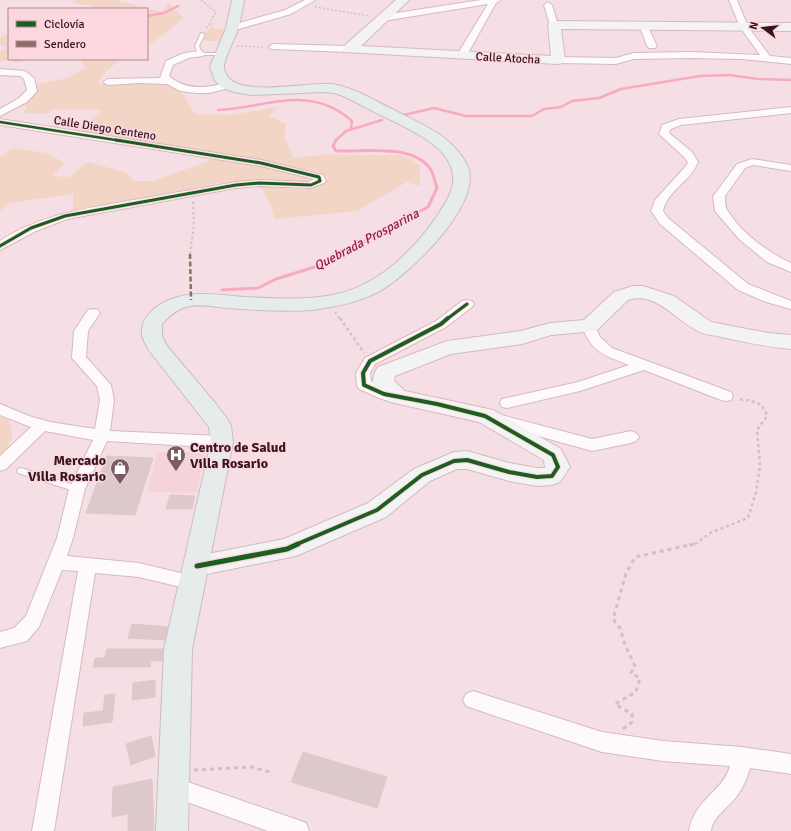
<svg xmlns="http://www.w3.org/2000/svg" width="791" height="831" viewBox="0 0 791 831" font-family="Signika,sans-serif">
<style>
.built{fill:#f4d3db}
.green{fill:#f3d5c5}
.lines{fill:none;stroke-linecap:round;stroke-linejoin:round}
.stream-far1{stroke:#f7aac0;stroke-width:2.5}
.stream{stroke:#f7aac0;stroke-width:3}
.building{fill:#ddc9cb;stroke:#e2c7c8}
.lane-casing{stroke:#d4bac0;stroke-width:2}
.street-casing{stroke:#d4bac0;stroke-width:2}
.secondary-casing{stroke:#d4bac0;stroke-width:2}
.primary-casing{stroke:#cbbcc0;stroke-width:2}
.path-far3{stroke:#cdc2c5;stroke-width:1.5;stroke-dasharray:2 2;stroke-linecap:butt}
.path-far2{stroke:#cdc2c5;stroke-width:2;stroke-dasharray:2.5 2.5;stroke-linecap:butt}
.path-far1{stroke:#cdc2c5;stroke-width:2.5;stroke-dasharray:3 3;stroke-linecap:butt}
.path{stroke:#cdc2c5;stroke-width:3;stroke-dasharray:4 4;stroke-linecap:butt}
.lane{fill:#fefafb;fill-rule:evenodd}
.street{fill:#fefafb;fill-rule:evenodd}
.secondary{fill:#f2f3f2;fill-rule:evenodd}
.primary{fill:#e6ecec;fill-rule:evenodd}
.quiet{stroke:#8d6e63;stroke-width:2.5;stroke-dasharray:5 2.5;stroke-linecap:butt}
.cycleway-far3-casing{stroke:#fdd7df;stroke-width:4}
.cycleway-far2-casing{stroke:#fdd7df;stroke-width:5}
.cycleway-far1-casing{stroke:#fdd7df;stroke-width:6}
.cycleway-casing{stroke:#fdd7df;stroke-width:8}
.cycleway-far3{stroke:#1b5e20;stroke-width:2.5}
.cycleway-far2{stroke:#1b5e20;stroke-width:3}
.cycleway-far1{stroke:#1b5e20;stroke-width:4}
.cycleway{stroke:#1b5e20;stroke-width:5}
.labels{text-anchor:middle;stroke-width:3;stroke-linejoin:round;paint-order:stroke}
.far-street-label{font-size:12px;fill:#36151f;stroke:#fdd7df}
.far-water-label{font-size:13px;font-style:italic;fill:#8b1e48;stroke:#fdd7df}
.poi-label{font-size:14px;font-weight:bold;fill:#36151f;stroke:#fdd7df;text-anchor:start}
</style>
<rect width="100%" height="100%" fill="#f5dfe4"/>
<!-- built -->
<polygon class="built" points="157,452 205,452 196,493 147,492"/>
<!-- green -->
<g class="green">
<polygon points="76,0 115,0 162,12 169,3 184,18 156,40 147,45 147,9 93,9 92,6 72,3"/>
<polygon points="215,21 213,27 216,29 228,29 223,41 205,41 203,39 213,22"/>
<polygon points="9,33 9,59 31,59 16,63 11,59 0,62 0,51 6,48 0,44 0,37"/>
<path d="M 81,59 L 120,59 C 111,69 103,71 98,84 L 119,83 L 169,85 L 183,94 L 195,114 L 230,115 L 277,107 L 269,116 L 286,124 L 285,138 L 293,158 L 331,154 L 342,155 L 400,155 L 410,158 L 420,166 L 420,186 L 407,182 L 357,211 L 275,219 L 271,207 L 260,185 C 281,187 313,196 328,178 L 322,173 L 269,162 L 77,131 L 103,110 L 52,109 L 47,114 L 24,113 L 27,106 L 11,106 L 40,84 L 67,78 L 86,68 Z"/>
<polygon points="12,148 47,153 65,163 52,176 69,177 88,162 127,173 134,181 153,181 214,159 261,165 312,179 298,184 257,180 214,184 73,213 73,194 10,203 0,211 0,157"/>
<polygon points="0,417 10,421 12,438 0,460"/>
</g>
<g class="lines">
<!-- stream-far1 -->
<g class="stream-far1">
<polyline points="147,16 164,13 178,6"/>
<path d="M 218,110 C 266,108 310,83 352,121 L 351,128"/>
<polyline points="399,116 434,108 466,116 532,116 544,109 561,107 572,101 599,98 621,89 700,76 729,75 758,79 791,80"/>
<polyline points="335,141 346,131 382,120"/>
</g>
<!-- stream -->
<path class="stream" d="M 222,290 L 258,288 L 276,279 L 321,265 L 428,207 L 437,188 C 435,182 434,176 431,170 C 414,143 364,152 336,151 L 333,146 L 336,140"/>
</g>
<!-- building -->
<g class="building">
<polygon points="107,456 153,458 135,515 86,513"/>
<polygon points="170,495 195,496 192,509 166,509"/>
<polygon points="132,624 168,627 164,640 128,638"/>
<polygon points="107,649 166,649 164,661 151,661 150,667 93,667 95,658 105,658"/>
<polygon points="155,680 155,697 132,700 133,683"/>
<polygon points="115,694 112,722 83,726 84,713 103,711 105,695"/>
<polygon points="151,736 155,756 131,765 126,744"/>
<polygon points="303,752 387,777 377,808 291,782"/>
<polygon points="152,779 154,831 128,831 128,814 112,817 113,787"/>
</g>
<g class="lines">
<defs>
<g id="lane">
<polygon points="201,33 205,34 199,46 202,53 224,53 224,55 198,55 195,46"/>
<polygon points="21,468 80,487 81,489 80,491 77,492 18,473 17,471 18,469"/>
</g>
<g id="street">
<polygon points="305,0 315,0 291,14 232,31 228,28 229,26 285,10"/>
<polygon points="481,0 501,0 496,3 467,55 462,58 457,55 488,4 383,21 379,18 383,15"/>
<polygon points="729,0 737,0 748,27 770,56 791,58 791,64 742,59 691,58 634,59 616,64 558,63 553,60 558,57 616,58 634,53 691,52 760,55 740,27"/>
<polygon points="548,2 552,5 558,25 557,27 554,28 550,25 544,5"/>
<polygon points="644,24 648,27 657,46 655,48 649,48 647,46 640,27"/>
<polygon points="274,44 349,46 354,49 349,52 271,49 269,47 271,45"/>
<path d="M 200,51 L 203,52 L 205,54 L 203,56 L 189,58 L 173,65 L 169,76 C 183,88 199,89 217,85 C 222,84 227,82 232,83 L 234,85 L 232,87 L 210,93 L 196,93 L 180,91 L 167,84 L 140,83 L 108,85 L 103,82 L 108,79 L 160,78 L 166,61 L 184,53 Z"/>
<polygon points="0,69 25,71 34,78 37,91 27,102 0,116 0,109 19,98 27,90 24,79 20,76 0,75"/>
<path d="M 791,107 L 791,113 L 681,125 L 671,129 L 669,133 L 692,152 L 698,162 C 691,181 667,191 663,211 L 668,218 L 748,284 L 791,301 L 791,309 L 766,302 L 738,290 L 660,224 L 651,211 L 655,200 L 686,166 L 688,162 L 684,157 L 659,134 L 662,125 L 679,119 Z"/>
<path d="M 0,119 L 261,160 L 323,175 L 326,181 L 324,183 L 311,188 L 259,186 L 236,188 L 67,219 L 36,231 L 0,250 L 0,241 C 39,215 83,209 128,201 C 164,195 200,188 236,182 L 259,180 L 309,182 L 314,179 L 261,166 L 0,125 Z"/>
<path d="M 752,159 L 791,165 L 791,171 L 753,165 L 745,168 L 725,196 C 725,201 725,208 728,211 C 741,233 769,253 791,263 L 791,272 L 767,262 L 739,239 L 715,211 L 713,196 L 715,194 L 737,164 Z"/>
<path d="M 467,300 L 472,301 L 474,304 L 472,307 L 446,327 L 375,364 L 370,373 L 371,382 L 388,390 L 403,393 L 405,397 L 403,401 C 389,405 372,394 359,389 L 357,385 L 356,373 L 365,358 L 436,321 L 462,301 Z"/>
<polygon points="93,309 98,310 100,313 88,331 86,357 111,385 114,400 110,431 222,436 227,438 230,442 227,446 222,448 107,441 85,489 73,538 67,556 139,563 193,576 199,578 202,583 199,588 193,590 139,577 95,573 54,831 32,831 78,571 62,570 39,627 27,641 0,648 0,632 14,628 26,616 57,538 69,489 93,440 45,431 6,469 0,471 0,456 31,427 0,415 0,404 29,416 50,422 95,429 100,400 97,386 72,358 74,331 88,310"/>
<path d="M 589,322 L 594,323 L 600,337 L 612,348 L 731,392 L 733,396 L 731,400 L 726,401 L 721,400 L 644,370 L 580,391 L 507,408 L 502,407 L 500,403 L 502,399 L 578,382 L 629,365 C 604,355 592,353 582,326 L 584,323 Z"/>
<polygon points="501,415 592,439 631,431 636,433 639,437 636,441 631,443 592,451 496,424 493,420 496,416"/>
<path d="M 473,691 L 602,732 L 663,741 L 742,747 L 791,754 L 791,774 L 750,768 C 747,778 743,788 737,796 C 728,808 713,816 711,831 L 689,831 C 695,798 723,792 730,766 L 663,761 L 602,752 L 466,706 L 463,700 L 466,694 Z"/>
<polygon points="173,777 298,820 306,823 309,831 268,831 173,797 166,794 163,787 166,780"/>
</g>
<g id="secondary">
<polygon points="396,0 409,0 361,46 551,56 548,25 549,22 554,21 791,23 791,31 561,29 565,60 563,63 558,64 344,52 342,49 344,46"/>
<path d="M 633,286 L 643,286 L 674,296 L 711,322 L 768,333 L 791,335 L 791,349 C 767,347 745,342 721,337 C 714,335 704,335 698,331 C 675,320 656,291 628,300 L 596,331 L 551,335 L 522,344 L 451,354 L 395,376 L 394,381 L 405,391 L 493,410 L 561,449 L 570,467 L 560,482 L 552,485 L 537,486 L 509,481 L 467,469 L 457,469 L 430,481 L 386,517 L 296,556 L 197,576 L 188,573 L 184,566 L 188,559 L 197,556 L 284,539 L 368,503 L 414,469 L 454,452 L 467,451 L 509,463 L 537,468 L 545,468 L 544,460 L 479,422 L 390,402 L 375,388 L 372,383 L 375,372 L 378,367 L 447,341 L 521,331 L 550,323 L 584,320 L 614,292 Z"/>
</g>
<path id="primary" d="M 232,0 L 244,0 C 242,10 241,20 238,29 C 235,38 224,59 224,67 C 224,70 225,72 226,74 C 237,99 310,81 333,84 C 355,88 375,101 394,110 C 411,119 428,126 443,137 C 452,144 462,154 467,165 C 486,202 406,278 376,293 C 356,303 334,307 312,310 C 284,312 254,310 226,308 C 214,307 198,303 186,307 C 176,310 168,317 162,324 L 162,336 L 167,346 L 216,404 L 228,420 L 231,426 L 233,442 L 192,649 L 188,831 L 156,831 L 164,649 L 211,442 L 209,427 L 148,349 C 146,345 143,340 142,335 C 140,318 155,306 169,300 C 193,290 219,295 244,297 C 275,298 307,301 337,294 C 385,283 424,240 447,200 C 471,156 420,135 389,119 C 373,112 358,103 343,96 L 334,93 L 323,92 L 252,95 L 234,92 L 223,88 L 215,81 L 210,67 L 226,28 Z"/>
</defs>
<!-- lane casing -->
<use href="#lane" class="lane-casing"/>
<!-- street casing -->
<use href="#street" class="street-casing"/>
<!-- secondary casing -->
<use href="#secondary" class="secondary-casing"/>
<!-- primary casing -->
<use href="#primary" class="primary-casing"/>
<!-- path-far3 -->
<g class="path-far3">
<polyline points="201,0 216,12 207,28"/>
<polyline points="315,7 370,16"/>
<polyline points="237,46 264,47"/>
</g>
<!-- path-far2 -->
<g class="path-far2">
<polyline points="190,254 194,225 193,201"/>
<polyline points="335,312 340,319"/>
</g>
<!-- path-far1 -->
<g class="path-far1">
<polyline points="340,318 364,353"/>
<path d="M 689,545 L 695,544 L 710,533 L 748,518 L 756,492 L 760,466 L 757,430 L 767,416 C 763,401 752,401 738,399"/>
</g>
<!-- path -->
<g class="path">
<polyline points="623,729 632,722 632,714 615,704 636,692 640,678 631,673 635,666 625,645 620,628 613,619 626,574 635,557 694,544"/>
<polyline points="194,770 252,767 273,773"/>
</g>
<!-- lane -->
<use href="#lane" class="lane"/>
<!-- street -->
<use href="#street" class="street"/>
<!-- secondary -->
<use href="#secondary" class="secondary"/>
<!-- primary -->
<use href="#primary" class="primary"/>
<!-- quiet -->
<polyline class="quiet" points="190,254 191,300"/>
<defs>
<polyline id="cycleway-far3" points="0,122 122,141"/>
<g id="cycleway-far2">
<polyline points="0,246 31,228 65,216 236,185 259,183 311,185 320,181 319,177 261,163 116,140"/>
<polyline points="447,319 467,304"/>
</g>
<polyline id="cycleway-far1" points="295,545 377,510 422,475 454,461 467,460 509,472 537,477 552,476 558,467 553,455 485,416 437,404 384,394 364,385 363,373 370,361 441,324 448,318"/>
<polyline id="cycleway" points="197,566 287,549 298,544"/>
</defs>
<!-- cycleway-far3 casing -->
<use href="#cycleway-far3" class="cycleway-far3-casing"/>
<!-- cycleway-far2 casing -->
<use href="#cycleway-far2" class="cycleway-far2-casing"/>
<!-- cycleway-far1 casing -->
<use href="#cycleway-far1" class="cycleway-far1-casing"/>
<!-- cycleway casing -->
<use href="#cycleway" class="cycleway-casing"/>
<!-- cycleway-far3 -->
<use href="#cycleway-far3" class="cycleway-far3"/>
<!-- cycleway-far2 -->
<use href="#cycleway-far2" class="cycleway-far2"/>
<!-- cycleway-far1 -->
<use href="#cycleway-far1" class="cycleway-far1"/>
<!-- cycleway -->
<use href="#cycleway" class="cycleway"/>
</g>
<!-- icons -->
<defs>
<symbol id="hospital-pin" viewBox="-11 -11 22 30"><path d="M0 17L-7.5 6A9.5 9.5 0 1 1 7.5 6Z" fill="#795c64" stroke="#fdd7df"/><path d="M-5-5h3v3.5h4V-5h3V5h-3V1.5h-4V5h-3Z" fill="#fff"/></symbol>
<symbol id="shop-pin" viewBox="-11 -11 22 30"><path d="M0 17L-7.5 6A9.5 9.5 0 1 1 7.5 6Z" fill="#795c64" stroke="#fdd7df"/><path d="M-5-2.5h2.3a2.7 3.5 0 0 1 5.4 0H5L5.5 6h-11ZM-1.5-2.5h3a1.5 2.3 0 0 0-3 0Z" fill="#fff"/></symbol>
</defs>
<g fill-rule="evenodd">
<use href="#hospital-pin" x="165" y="444" width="22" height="30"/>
<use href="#shop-pin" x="109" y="457" width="22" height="30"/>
</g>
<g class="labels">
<!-- far-street labels -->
<g class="far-street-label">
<text transform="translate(508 58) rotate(3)" y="4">Calle Atocha</text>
<text transform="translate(105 128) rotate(9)" y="4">Calle Diego Centeno</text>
</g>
<!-- far-water labels -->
<g class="far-water-label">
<text transform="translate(366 239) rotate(-28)" y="5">Quebrada Prosparina</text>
</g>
<!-- poi labels -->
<g class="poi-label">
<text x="190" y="452">Centro de Salud<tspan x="190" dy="16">Villa Rosario</tspan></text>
<text x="106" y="465" text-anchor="end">Mercado<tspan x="106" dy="16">Villa Rosario</tspan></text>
</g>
</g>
<!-- legend -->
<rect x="8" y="8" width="140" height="52" fill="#fdd7df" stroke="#ad8992"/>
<rect x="16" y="21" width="20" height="6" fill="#1b5e20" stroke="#ad8992"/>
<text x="44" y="28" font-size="12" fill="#36151f">Ciclovía</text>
<rect x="16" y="41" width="20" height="6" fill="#8d6e63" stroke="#ad8992"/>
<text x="44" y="48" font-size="12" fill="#36151f">Sendero</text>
<!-- north arrow -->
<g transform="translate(763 28) rotate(285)" stroke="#fdd7df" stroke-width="3" paint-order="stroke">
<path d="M0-3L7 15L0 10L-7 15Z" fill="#36151f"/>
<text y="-6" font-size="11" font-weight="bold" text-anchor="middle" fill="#36151f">N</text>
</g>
</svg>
